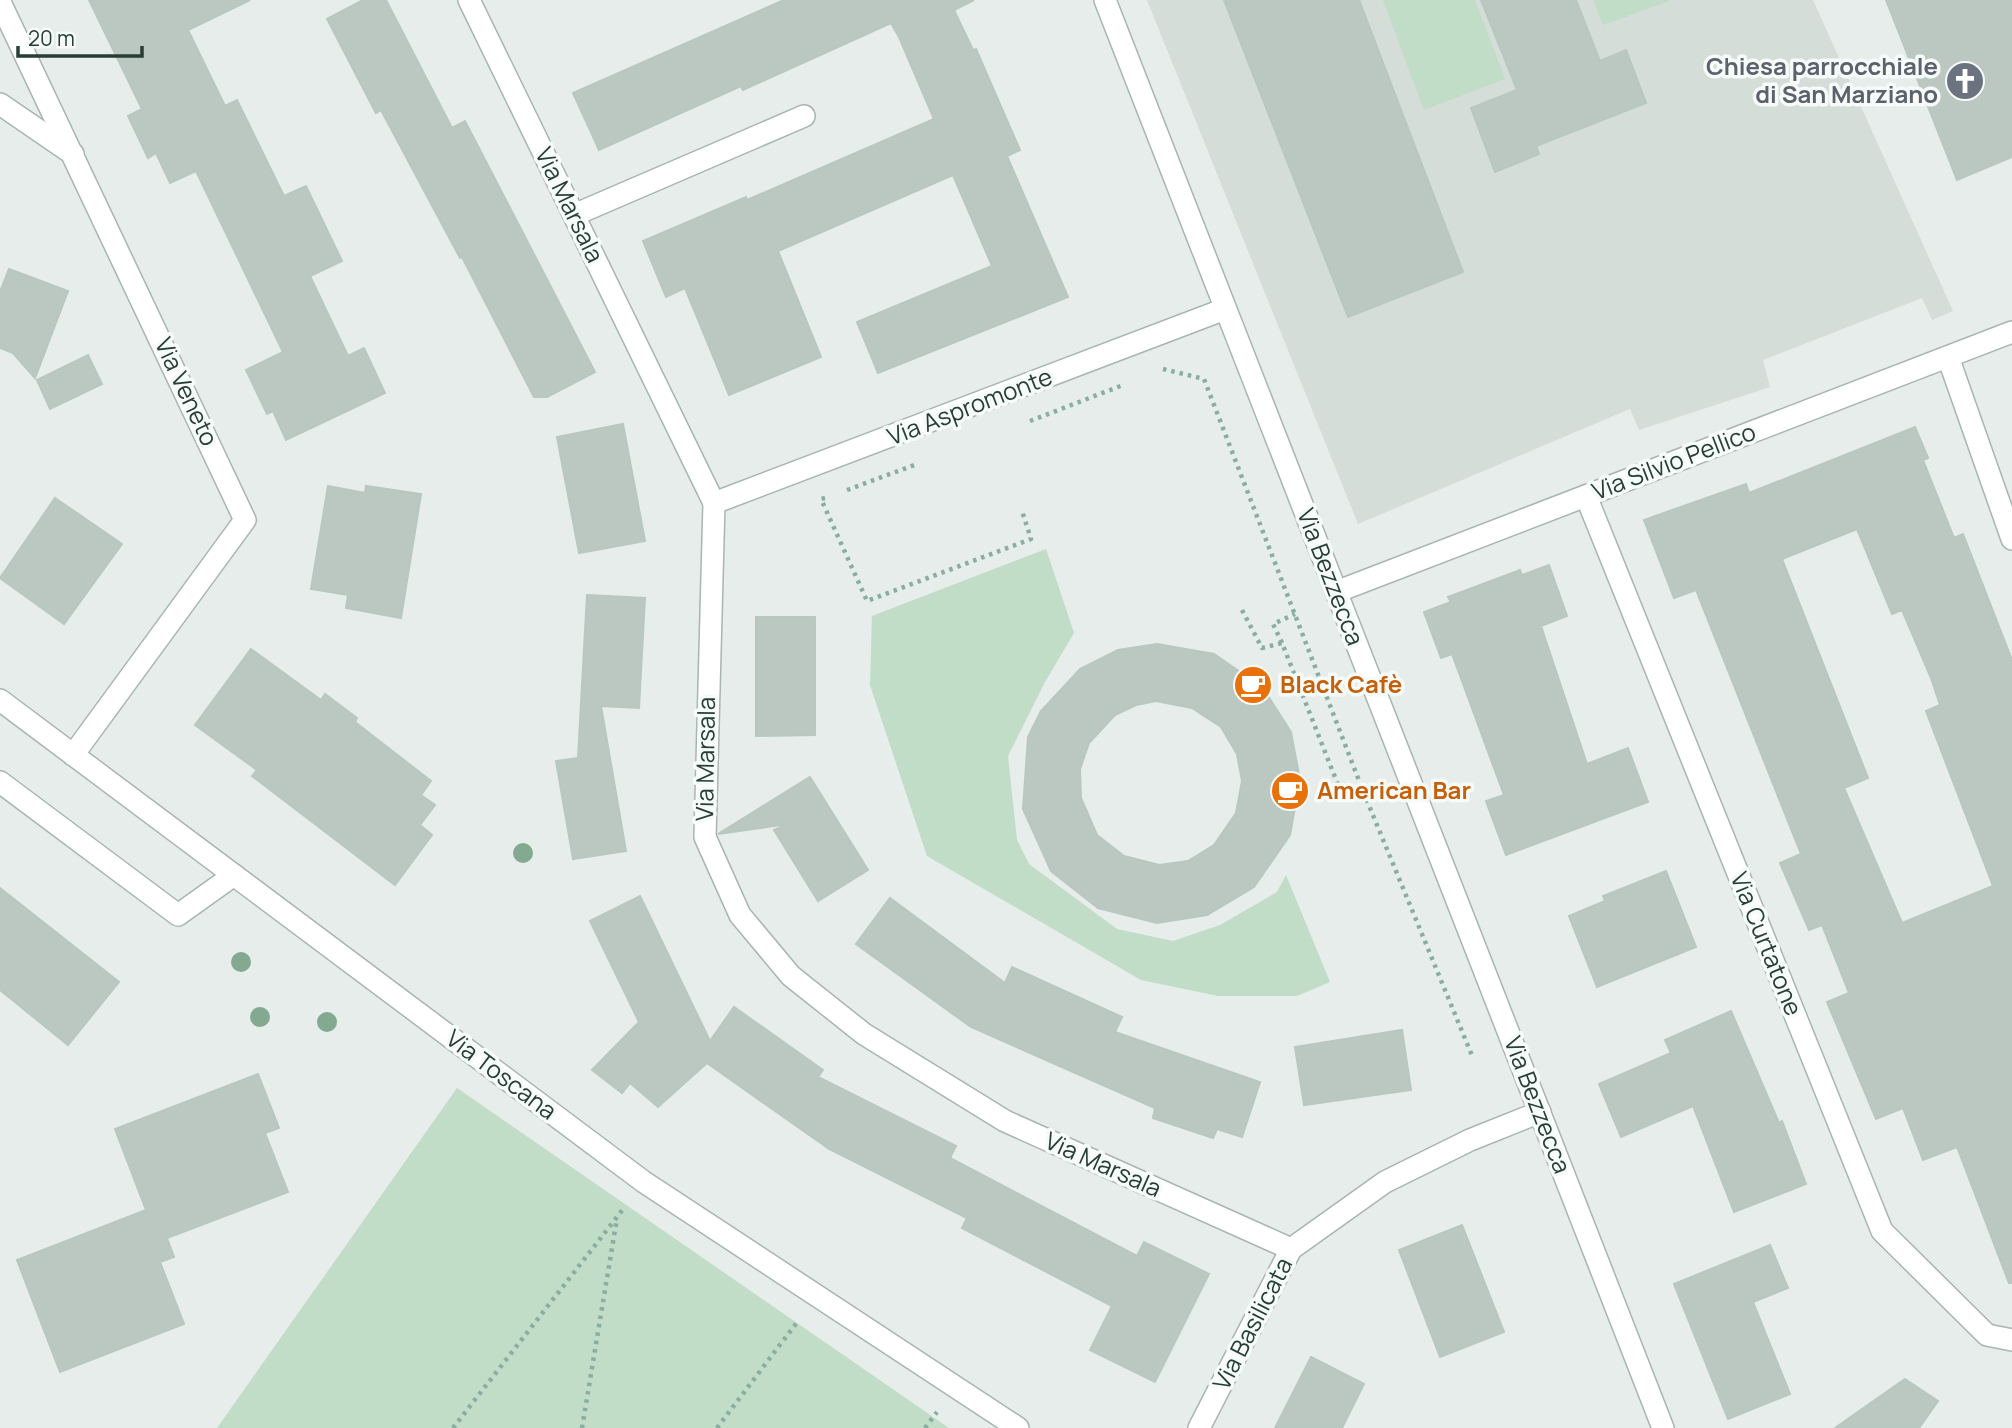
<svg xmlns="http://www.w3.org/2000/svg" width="2012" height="1428" viewBox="0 0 2012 1428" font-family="Manrope,sans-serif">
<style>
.built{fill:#d4ddd8}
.green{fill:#c1dcc7}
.building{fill:#bbc8c2;stroke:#b8c7c0;stroke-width:2;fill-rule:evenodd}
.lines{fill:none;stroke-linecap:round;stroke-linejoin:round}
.minor-casing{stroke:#a9b5b0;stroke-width:24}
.path{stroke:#89aea1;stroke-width:4.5;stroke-dasharray:3.5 5;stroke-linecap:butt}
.minor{stroke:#fff;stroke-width:21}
.tree{fill:#84a991}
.labels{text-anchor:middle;stroke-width:7;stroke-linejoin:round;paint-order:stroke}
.worship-label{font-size:24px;font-weight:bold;fill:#5b616d;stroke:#f6faf8;text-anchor:end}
.street-label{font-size:24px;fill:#263e36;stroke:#f6faf8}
.food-label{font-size:24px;font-weight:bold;fill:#c56008;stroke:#f6faf8;text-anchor:start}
</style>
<rect width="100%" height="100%" fill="#e6edea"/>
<!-- built -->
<polygon class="built" points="1147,0 1813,0 1953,311 1932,320 1922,298 1763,360 1770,387 1639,430 1630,409 1358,524"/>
<!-- green -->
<g class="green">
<polygon points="1383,0 1475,0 1505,79 1424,110"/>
<polygon points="1593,0 1672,0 1603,25"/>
<polygon points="1046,549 1074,633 1045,682 1008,756 1017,840 1029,864 1117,929 1173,941 1220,925 1277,892 1286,875 1330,982 1297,996 1218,996 1141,980 927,856 870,685 872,616"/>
<polygon points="457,1088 949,1428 217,1428"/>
</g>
<!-- building -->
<g class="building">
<polygon points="89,0 250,0 188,30 225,106 237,100 284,196 306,186 342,261 310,276 348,356 364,348 385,393 286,440 273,411 267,414 246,370 283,352 196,171 170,183 156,153 148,158 128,116 142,109"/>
<polygon points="363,0 386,0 452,128 465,121 595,372 547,397 534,397 462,257 460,258 381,110 376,113 327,19"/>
<polygon points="784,0 974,0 954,10 973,50 976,49 1020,150 1007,156 1068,297 878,373 857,322 992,266 953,175 778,251 821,357 729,395 685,288 666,297 643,241 746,197 747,200 934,119 899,37 891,23 743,90 741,86 599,150 573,93"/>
<polygon points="1224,0 1359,0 1463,272 1348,317"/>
<polygon points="1481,0 1576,0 1600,61 1626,50 1646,103 1536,146 1539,154 1495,172 1471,108 1517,90"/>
<polygon points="1886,0 2012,0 2012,157 1957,180"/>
<polygon points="9,269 68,291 35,378 13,353 0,348 0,292"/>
<polygon points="88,355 102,384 50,409 37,380"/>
<polygon points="623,424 645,541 579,553 557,437"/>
<path d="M 1915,427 L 1928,458 L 1923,460 L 1954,538 L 1963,534 L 2012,660 L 2012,1283 L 2009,1283 L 1957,1147 L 1923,1160 L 1903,1108 L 1876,1119 L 1827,1002 L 1849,993 L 1822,925 L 1809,930 L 1780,863 L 1801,854 L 1696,590 L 1674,598 L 1644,520 L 1746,484 L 1749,493 ZM 1857,529 L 1892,614 L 1902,610 L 1931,678 L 1940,705 L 1926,711 L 1993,886 L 1902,923 L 1844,788 L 1868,778 L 1782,559 Z"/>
<polygon points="328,486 365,493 366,486 421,494 401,618 346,608 348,595 311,589"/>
<polygon points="55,498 122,544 64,624 0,578"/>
<polygon points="1549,565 1567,616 1541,626 1587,764 1628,748 1648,802 1506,855 1486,801 1504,795 1452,654 1441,658 1424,612 1451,602 1448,597 1520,570 1522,575"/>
<polygon points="587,595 645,598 639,708 601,706 626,851 573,859 556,761 578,758"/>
<polygon points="756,617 815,617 815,735 756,736"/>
<path d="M 1157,644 L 1214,654 L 1263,688 L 1291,732 L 1300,780 L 1290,835 L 1254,887 L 1207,915 L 1157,923 L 1098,908 L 1051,871 L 1023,809 L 1028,737 L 1041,711 L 1080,669 L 1118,650 ZM 1156,701 L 1192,708 L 1221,727 L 1237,754 L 1242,781 L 1236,813 L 1214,845 L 1188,861 L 1159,865 L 1124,856 L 1097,835 L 1081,798 L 1080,769 L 1089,743 L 1115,715 L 1136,705 Z"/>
<polygon points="251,649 321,700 325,694 357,718 355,722 431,781 421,795 435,805 420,825 432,835 395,885 252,776 257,770 195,725"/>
<polygon points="810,777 868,870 818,901 774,830 788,824 718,834"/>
<polygon points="1666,871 1696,947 1597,987 1569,916 1605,901 1603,896"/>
<polygon points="0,888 119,982 68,1045 0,990"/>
<polygon points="640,896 710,1041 734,1007 823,1070 818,1077 956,1146 950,1158 1137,1256 1144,1242 1209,1274 1155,1382 1090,1350 1112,1306 962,1228 967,1218 829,1149 707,1063 658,1107 630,1083 622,1093 592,1070 639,1022 590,921"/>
<polygon points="890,898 1005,983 1012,967 1122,1017 1115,1032 1260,1082 1242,1137 1217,1129 1213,1138 1153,1118 1155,1108 971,1027 856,944"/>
<polygon points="1731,1011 1779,1123 1782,1121 1806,1184 1734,1212 1693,1106 1621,1137 1599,1084 1671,1053 1665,1040"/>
<polygon points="1402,1030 1411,1090 1304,1105 1295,1047"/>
<polygon points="258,1074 279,1128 265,1133 288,1192 167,1238 174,1257 160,1262 184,1324 60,1372 17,1260 146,1210 115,1129"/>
<polygon points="1462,1225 1504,1332 1440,1357 1399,1250"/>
<polygon points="1770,1245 1788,1288 1753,1302 1790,1394 1728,1419 1674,1284"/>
<polygon points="1311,1357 1364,1384 1342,1428 1275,1428"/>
<polygon points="1905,1379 1938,1401 1919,1428 1835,1428"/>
</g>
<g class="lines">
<defs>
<g id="minor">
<polyline points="469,0 714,503 705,837 740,915 791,976 864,1034 1005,1121 1291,1249"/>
<polyline points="1105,0 1663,1428"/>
<polyline points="0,2 245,520 73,755"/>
<polyline points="0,104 73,154"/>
<polyline points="574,215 804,116"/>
<polyline points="1948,357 2012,539"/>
<polyline points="1586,496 1882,1231 1987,1335 2012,1340"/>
<polyline points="714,503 1225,309"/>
<polyline points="1336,592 2012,332"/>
<polyline points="0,700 644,1182 1018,1428"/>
<polyline points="0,782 178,915 234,875"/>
<polyline points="1199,1428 1291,1249 1385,1182 1470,1140 1540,1112"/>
</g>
</defs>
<!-- minor casing -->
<use href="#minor" class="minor-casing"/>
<!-- path -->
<g class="path">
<polyline points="1163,369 1204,379 1363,791 1473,1058"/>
<polyline points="1030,421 1123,385"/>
<polyline points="847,490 917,464"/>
<polyline points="825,498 821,499 867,601 1031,539 1022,511"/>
<polyline points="1242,610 1262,648 1282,643 1344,800 1363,791"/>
<polyline points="1282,643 1273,624 1295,614"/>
<polyline points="453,1428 624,1208"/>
<polyline points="582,1428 617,1218"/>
<polyline points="717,1428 798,1321"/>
<polyline points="925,1428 937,1412"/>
</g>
<!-- minor -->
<use href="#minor" class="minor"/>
</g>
<!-- trees -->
<g class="tree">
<circle cx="523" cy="853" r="10"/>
<circle cx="241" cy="962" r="10"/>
<circle cx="260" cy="1017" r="10"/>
<circle cx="327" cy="1022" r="10"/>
</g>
<!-- icons -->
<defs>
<symbol id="church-disc" viewBox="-11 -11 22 22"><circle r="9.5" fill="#6b7280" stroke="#f6faf8"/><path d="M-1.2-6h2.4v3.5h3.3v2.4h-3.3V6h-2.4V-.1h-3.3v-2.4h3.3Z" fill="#fff"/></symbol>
<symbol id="cafe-disc" viewBox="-11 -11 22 22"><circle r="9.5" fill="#e8710a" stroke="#f6faf8"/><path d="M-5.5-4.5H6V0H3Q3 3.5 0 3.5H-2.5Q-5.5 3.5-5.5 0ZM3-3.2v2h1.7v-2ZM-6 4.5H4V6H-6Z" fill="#fff"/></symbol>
</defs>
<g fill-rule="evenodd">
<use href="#church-disc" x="1943" y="59" width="44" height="44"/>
<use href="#cafe-disc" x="1231" y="663" width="44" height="44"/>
<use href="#cafe-disc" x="1268" y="769" width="44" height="44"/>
</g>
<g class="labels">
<!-- worship labels -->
<g class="worship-label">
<text x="1938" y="75">Chiesa parrocchiale<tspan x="1938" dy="28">di San Marziano</tspan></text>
</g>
<!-- street labels -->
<g class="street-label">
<text transform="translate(569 205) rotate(64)" y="8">Via Marsala</text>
<text transform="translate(186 392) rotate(65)" y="8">Via Veneto</text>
<text transform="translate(970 407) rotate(-21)" y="8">Via Aspromonte</text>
<text transform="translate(1674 462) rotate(-21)" y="8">Via Silvio Pellico</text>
<text transform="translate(1330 577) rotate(69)" y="8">Via Bezzecca</text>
<text transform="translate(706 759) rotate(-89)" y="8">Via Marsala</text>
<text transform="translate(1766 944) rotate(68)" y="8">Via Curtatone</text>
<text transform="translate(501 1075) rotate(37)" y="8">Via Toscana</text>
<text transform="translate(1537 1105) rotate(69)" y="8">Via Bezzecca</text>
<text transform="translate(1103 1165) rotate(24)" y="8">Via Marsala</text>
<text transform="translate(1253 1324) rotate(-63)" y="8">Via Basilicata</text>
</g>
<!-- food labels -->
<g class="food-label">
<text x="1280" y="693">Black Cafè</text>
<text x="1317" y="799">American Bar</text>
</g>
</g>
<!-- scale -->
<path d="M18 46v10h124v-10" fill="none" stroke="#263e36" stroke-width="3.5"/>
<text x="28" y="46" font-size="21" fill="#263e36" stroke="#f6faf8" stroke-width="5" paint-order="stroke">20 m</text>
</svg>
